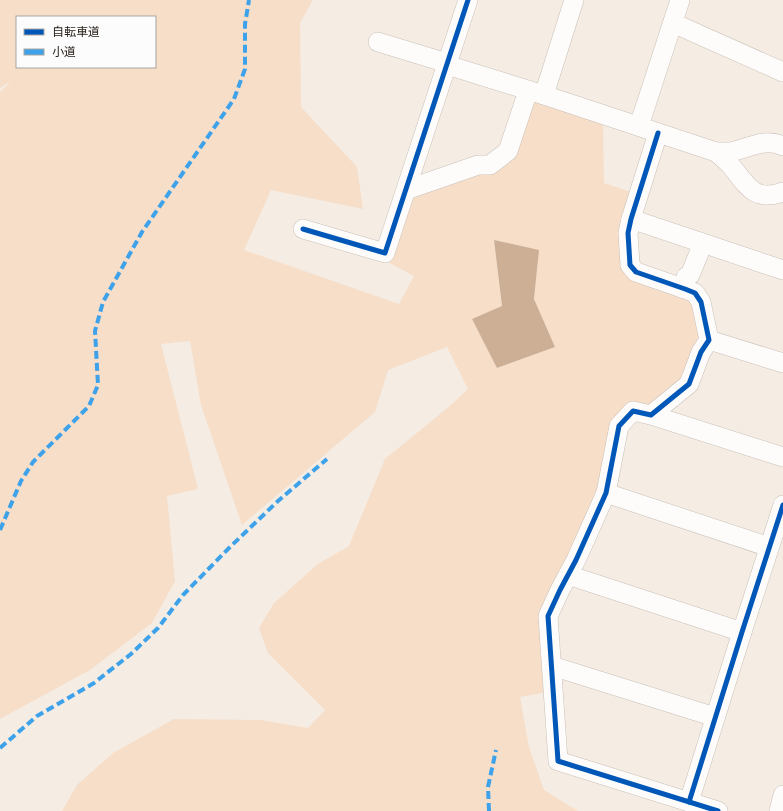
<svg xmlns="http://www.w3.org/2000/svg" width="783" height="811" viewBox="0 0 783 811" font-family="Jost,'Noto Sans JP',sans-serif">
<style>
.green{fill:#f6dec9;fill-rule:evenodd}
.water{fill:#ccaf95}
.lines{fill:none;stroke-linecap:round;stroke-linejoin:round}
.street-casing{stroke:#c8c0b8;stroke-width:20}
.street{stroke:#fefcfb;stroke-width:19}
.quiet{stroke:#3ea2ea;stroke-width:4;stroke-dasharray:8 4;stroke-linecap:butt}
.cycleway-casing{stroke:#fcfcfc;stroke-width:8}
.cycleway{stroke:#0057b8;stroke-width:5}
</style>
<rect width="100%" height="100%" fill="#f5ece3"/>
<!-- green -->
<path class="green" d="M 0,0 L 313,0 L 300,23 L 301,107 L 357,167 L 363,209 L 271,190 L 244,250 L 399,304 L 414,276 L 388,262 L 407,202 L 417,191 L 481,173 L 528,106 L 536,100 L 603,122 L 604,183 L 631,192 L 624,268 L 688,297 L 695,304 L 700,330 L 684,380 L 655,404 L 629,407 L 602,486 L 551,595 L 547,692 L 520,697 L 529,747 L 544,790 L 578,811 L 62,811 L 77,785 L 113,753 L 174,719 L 260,720 L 308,728 L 325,710 L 268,653 L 259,628 L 274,603 L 318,564 L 349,546 L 385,459 L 451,405 L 468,389 L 447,347 L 388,370 L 375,412 L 242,525 L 201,405 L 190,341 L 161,344 L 198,489 L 167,496 L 175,581 L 152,623 L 90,670 L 0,719 L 0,92 L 11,81 L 0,88 ZM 17,17 L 155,17 L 155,67 L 17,67 ZM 494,240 L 539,250 L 534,299 L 555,347 L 498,368 L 472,319 L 502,307 Z"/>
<!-- water -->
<polygon class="water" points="494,240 539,250 534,299 555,347 497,368 472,319 502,306"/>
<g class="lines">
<defs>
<g id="street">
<polyline points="673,23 783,72"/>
<polyline points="378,42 447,63"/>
<path d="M 447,65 L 544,95 L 716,152 C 721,152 725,152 730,152 C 748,149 764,137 783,146"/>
<polyline points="544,95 574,0"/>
<polyline points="639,126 680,0"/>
<polyline points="658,133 631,219 628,233 630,265 636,272 685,289 695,293 701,302 709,340 701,352 689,384 651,415 633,411 619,426 606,493 576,560 560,590 548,616 558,761 718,811"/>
<path d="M 716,152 C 722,157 728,162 732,167 C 748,187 755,202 783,192"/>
<polyline points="406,190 478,165 490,165 508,151 528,91"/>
<polyline points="631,219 783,270"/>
<polyline points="303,229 385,253 468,0"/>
<polyline points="682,288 686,277 690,275 703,243"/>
<polyline points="709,340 783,363"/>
<polyline points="651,415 783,457"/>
<polyline points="606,493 769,547"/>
<polyline points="568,575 742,632"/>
<polyline points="552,666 715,717"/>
<polyline points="689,802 742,632 783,505"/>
<polyline points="779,811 783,795"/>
</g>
</defs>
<!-- street casing -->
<use href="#street" class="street-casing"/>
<!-- street -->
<use href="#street" class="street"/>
<!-- quiet -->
<g class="quiet">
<polyline points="0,530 21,481 33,462 89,406 98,385 95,331 103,302 142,232 234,99 245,69 245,24 249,0"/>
<polyline points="0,748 37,716 94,683 131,654 158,628 183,595 230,547 278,501 327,459"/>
<polyline points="489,811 488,787 496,750"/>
</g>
<defs>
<g id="cycleway">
<polyline points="658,133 631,219 628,233 630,265 636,272 685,289 695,293 701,302 709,340 701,352 689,384 651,415 633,411 619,426 606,493 576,560 560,590 548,616 558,761 718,811"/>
<polyline points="303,229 385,253 468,0"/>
<polyline points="689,802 742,632 783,505"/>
</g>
</defs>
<!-- cycleway casing -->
<use href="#cycleway" class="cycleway-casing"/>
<!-- cycleway -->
<use href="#cycleway" class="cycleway"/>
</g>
<!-- legend -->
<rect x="16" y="16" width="140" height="52" fill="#fcfcfc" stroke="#a8a5a2"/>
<rect x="24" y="29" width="20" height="6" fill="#0057b8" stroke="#a8a5a2"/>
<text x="52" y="36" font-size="12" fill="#2a221b">自転車道</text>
<rect x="24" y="49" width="20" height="6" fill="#3ea2ea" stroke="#a8a5a2"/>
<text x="52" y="56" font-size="12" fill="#2a221b">小道</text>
</svg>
